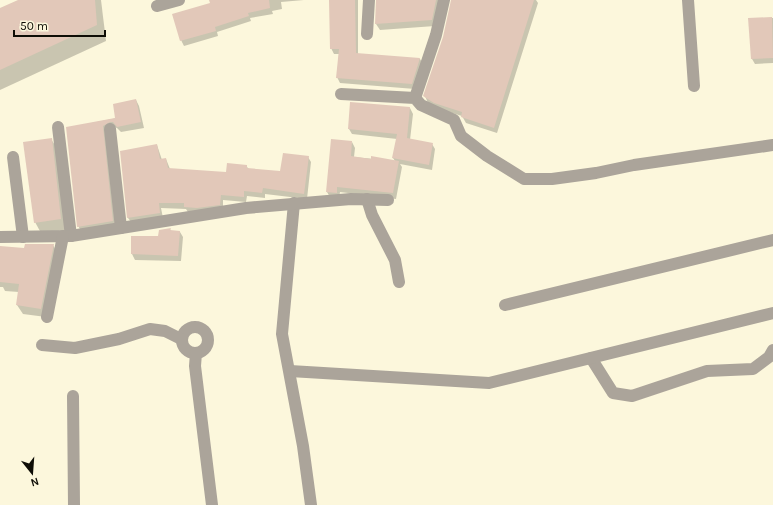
<svg xmlns="http://www.w3.org/2000/svg" width="773" height="505" viewBox="0 0 773 505" font-family="Karla,sans-serif">
<style>
.shadow{fill:#0003}
.building{fill:#e2c8b9}
.lines{fill:none;stroke-linecap:round;stroke-linejoin:round}
.minor{stroke:#aba49a;stroke-width:12}
</style>
<rect width="100%" height="100%" fill="#fcf7dc"/>
<!-- shadow -->
<g class="shadow">
<polygon points="21,0 101,0 106,41 0,90 0,9"/>
<polygon points="212,0 304,0 281,2 282,9 272,11 273,14 250,18 251,21 217,32 218,36 184,46 181,40 212,4"/>
<polygon points="330,0 358,0 358,54 420,59 423,64 415,89 340,83 337,77 339,54 334,54 331,48"/>
<polygon points="377,0 445,0 435,26 380,30 376,24"/>
<polygon points="452,0 536,0 538,3 497,133 466,123 462,116 439,109 428,103 425,96 444,38"/>
<polygon points="773,18 773,63 755,64 752,59 749,19"/>
<polygon points="136,100 139,106 144,128 121,132 117,128 113,127 115,226 82,232 78,226 67,128 117,118"/>
<polygon points="410,108 413,114 410,140 432,144 435,149 432,170 400,164 402,167 396,199 340,192 339,198 330,197 327,192 352,142 355,148 354,157 395,161 393,158 397,139 352,134 349,129"/>
<polygon points="51,139 58,150 67,230 41,233 35,222"/>
<polygon points="157,145 162,160 166,159 170,169 227,173 246,166 249,169 281,172 308,157 311,162 307,199 265,194 265,198 247,196 246,202 223,200 223,210 188,212 186,209 161,208 163,218 132,223 128,218 121,152"/>
<polygon points="170,229 172,232 180,232 183,237 181,261 135,260 132,254 132,237 159,237"/>
<polygon points="53,245 58,254 46,317 23,314 17,305 19,292 5,291 3,287 0,287 0,247 25,249"/>
</g>
<!-- building -->
<g class="building">
<polygon points="18,0 95,0 97,25 0,70 0,8"/>
<polygon points="209,0 269,0 270,8 248,13 249,16 215,27 216,31 180,41 172,14 210,3"/>
<polygon points="329,0 355,0 356,53 420,58 412,84 336,78 339,49 330,49"/>
<polygon points="376,0 436,0 432,20 375,24"/>
<polygon points="451,0 534,0 494,128 461,117 462,112 434,103 423,96 443,37"/>
<polygon points="772,17 773,58 751,59 748,18"/>
<polygon points="136,99 141,122 117,127 113,122 110,122 103,126 113,221 77,227 66,127 115,118 113,104"/>
<polygon points="350,102 410,107 407,138 433,143 429,165 392,158 397,134 348,129"/>
<polygon points="52,138 61,219 34,223 23,142"/>
<polygon points="331,139 352,141 351,156 371,159 371,156 399,161 393,193 337,187 337,193 326,192"/>
<polygon points="157,144 160,159 166,158 168,168 226,172 227,163 247,165 247,168 280,171 283,153 309,156 304,194 263,188 262,193 244,191 244,197 221,195 220,205 197,208 184,207 184,203 159,203 160,213 127,218 120,151"/>
<polygon points="171,228 170,230 180,231 178,256 131,254 131,236 158,236 159,230"/>
<polygon points="25,244 54,244 41,309 16,305 19,284 0,282 0,246 24,248"/>
</g>
<g class="lines">
<!-- minor -->
<g class="minor">
<polyline points="688,0 694,86"/>
<polyline points="157,6 179,0"/>
<polyline points="367,34 369,0"/>
<polyline points="341,94 415,98 421,105 454,120 461,136 487,156 524,179 552,179 596,173 634,165 773,145"/>
<polyline points="415,98 436,35 444,0"/>
<polyline points="58,127 71,236"/>
<polyline points="110,129 121,228"/>
<polyline points="13,157 23,237"/>
<polyline points="367,199 372,215 395,260 399,282"/>
<polyline points="294,203 282,334 303,446 311,505"/>
<polyline points="0,237 71,236 246,208 351,199 388,200"/>
<polyline points="505,305 773,240"/>
<polyline points="47,317 63,236"/>
<circle cx="195" cy="340" r="13"/>
<polyline points="42,345 75,348 119,339 150,329 165,331 181,339"/>
<polyline points="196,353 195,366 212,505"/>
<polyline points="591,358 613,393 632,396 707,371 753,369 769,357 773,350"/>
<polyline points="290,371 489,383 773,313"/>
<polyline points="73,396 74,505"/>
</g>
</g>
<!-- north arrow -->
<g transform="translate(32 473) rotate(163)" stroke="#fcf7dc" stroke-width="3" paint-order="stroke">
<path d="M0-3L7 15L0 10L-7 15Z" fill="#0e0d05"/>
<text y="-6" font-size="11" font-weight="bold" text-anchor="middle" fill="#0e0d05">N</text>
</g>
<!-- scale -->
<path d="M14 30v6h91v-6" fill="none" stroke="#0e0d05" stroke-width="2"/>
<text x="20" y="30" font-size="12" fill="#0e0d05" stroke="#fcf7dc" stroke-width="3" paint-order="stroke">50 m</text>
</svg>
